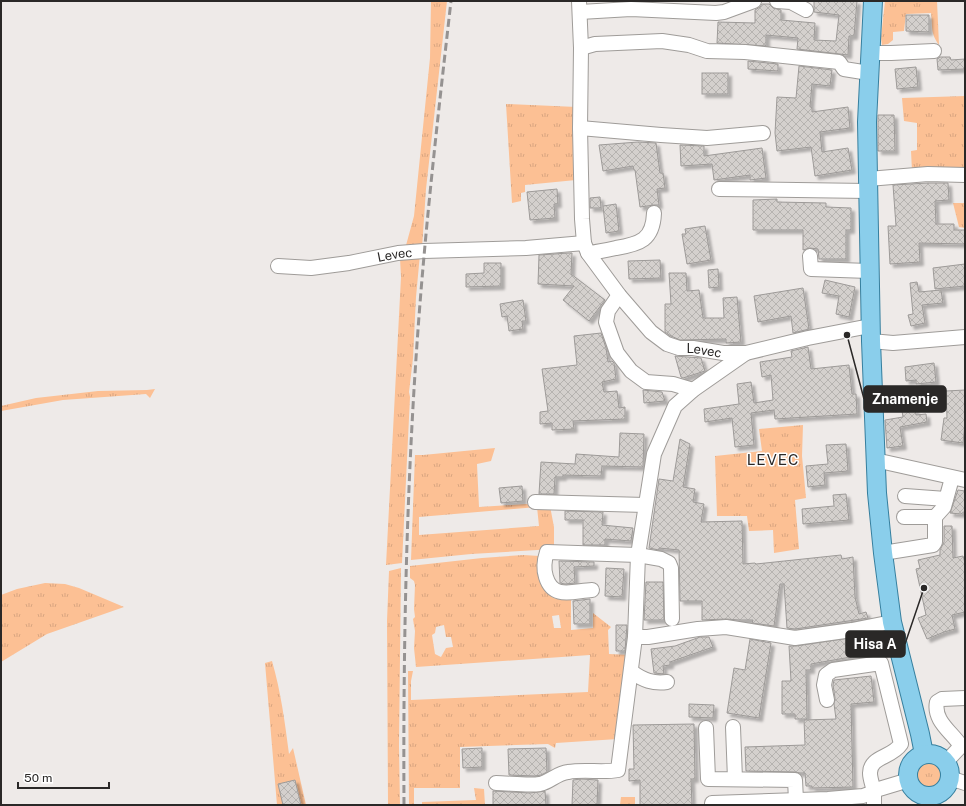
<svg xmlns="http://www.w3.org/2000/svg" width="966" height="806" viewBox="0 0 966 806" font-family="'Public Sans',sans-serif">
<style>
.grass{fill:url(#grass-tufts);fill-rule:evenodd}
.building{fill:url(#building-cross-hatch);stroke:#9d9a98;filter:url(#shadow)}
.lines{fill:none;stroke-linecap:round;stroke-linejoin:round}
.minor-casing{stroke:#9f9c99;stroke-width:16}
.major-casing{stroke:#367f9e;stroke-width:20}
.minor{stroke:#fff;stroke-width:14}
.major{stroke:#8aceeb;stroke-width:18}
.rail{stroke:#959291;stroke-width:3;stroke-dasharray:8 4;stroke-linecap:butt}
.labels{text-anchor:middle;stroke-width:3;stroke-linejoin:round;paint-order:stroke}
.street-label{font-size:13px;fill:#2a2827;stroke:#fff}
.quarter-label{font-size:15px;letter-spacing:1px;fill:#2a2827;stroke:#fff}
.leader{fill:none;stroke:#2a2827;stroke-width:1.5}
.callout-dot{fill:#2a2827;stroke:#fff;stroke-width:1.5}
.callout{fill:#2a2827;stroke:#2a2827;stroke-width:1.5}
.callout-label{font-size:14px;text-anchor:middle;font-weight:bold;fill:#fff}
</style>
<defs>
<pattern id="grass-tufts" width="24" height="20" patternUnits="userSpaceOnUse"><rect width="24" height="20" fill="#fcc094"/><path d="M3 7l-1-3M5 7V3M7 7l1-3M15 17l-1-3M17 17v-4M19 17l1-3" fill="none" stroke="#d8a580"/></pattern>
<pattern id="building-cross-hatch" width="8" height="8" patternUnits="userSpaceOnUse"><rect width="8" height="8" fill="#d4d0cd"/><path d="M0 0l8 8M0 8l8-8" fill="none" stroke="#b6b3b0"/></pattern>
<filter id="shadow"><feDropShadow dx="3.5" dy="3.5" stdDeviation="1" flood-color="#0004"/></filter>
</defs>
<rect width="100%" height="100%" fill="#eeeae8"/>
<!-- grass -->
<g class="grass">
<polygon points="431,1 447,1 426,189 422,248 405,249 414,216 430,58"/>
<path d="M 885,1 L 937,1 L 939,45 C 930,32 933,28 931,13 L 906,14 L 904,31 L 893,32 L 893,40 L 888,44 L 882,45 L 881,38 Z"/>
<polygon points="965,96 965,170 912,171 911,151 917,150 917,123 904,121 902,98"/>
<polygon points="506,104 577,107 576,180 525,185 525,192 521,193 521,201 512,203"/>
<polygon points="953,203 965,203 965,228 959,227"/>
<polygon points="420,254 416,297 413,358 409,392 410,397 402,563 386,565 401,277 400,258"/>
<polygon points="155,389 150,398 146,394 63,400 1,411 1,406 36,398 98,391 147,390"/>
<polygon points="803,425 802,456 806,498 795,500 799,549 774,553 773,530 749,531 747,516 717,516 715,456 762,451 759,429"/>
<path d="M 495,448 L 491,461 L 477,464 L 479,507 L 526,504 L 532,505 L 550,506 L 554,527 L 554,549 L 471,554 L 411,560 L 415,455 L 423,455 ZM 537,507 L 539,526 L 419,535 L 419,517 Z"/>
<path d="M 523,555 L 540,556 C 541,570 539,596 558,599 C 562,600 567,599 571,599 L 571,630 L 593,628 L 593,613 L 611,627 L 608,630 L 609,654 L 630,655 L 618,739 L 556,743 L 555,748 L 548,744 L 460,747 L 460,788 L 414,788 L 414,805 L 409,805 L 408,671 L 413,671 L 411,681 L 411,700 L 588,692 L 590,655 L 416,667 L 414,648 L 415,631 L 413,619 L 415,617 L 414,609 L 415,585 L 414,581 L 410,578 L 410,566 L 482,558 ZM 559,615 L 561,628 L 554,628 L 552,616 ZM 444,625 L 446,637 L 451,637 L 453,647 L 446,648 L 441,657 L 435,654 L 432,635 L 435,633 L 436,627 Z"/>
<polygon points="401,568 399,746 400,805 388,805 387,621 389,571"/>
<polygon points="45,583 65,584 79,588 124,607 47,634 1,662 1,595 17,589"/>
<path d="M 272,661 C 281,692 285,723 289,754 L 293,748 L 306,805 L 277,805 L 265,663 Z"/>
<circle cx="928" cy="775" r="16"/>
<polygon points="474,788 484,789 485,805 422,805 422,802 476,800"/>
<polygon points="621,797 635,797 635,805 620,805"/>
</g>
<!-- building -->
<g class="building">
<polygon points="814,1 857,1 854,36 849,36 848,55 797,49 798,38 766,35 766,46 717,43 718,22 755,23 755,10 760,7 762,4 769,4 773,8 781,10 781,20 815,23 814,40 836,41 839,15 814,12"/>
<polygon points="906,15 929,15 929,32 906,31"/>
<polygon points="940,57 950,57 951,60 965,59 965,69 938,70 937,59"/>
<polygon points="748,61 778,64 778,71 748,69"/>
<polygon points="799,66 832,70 830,86 812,84 810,107 812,107 812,112 848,107 850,128 820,132 822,152 848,148 852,170 815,176 811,147 777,151 775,133 777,97 796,98"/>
<polygon points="916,67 918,87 897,89 895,69"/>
<rect x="702" y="73" width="26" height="21"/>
<polygon points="878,115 894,115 895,151 878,151"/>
<polygon points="638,142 656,143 660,173 663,173 665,188 657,189 659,205 654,205 640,207 635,170 634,170 633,166 603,171 599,145"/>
<polygon points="680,145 704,146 704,156 762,148 766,178 750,180 750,175 714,180 712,164 681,166"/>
<polygon points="928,183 948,183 949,200 935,201 936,224 954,224 954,230 965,230 965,244 919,243 920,262 890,264 888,226 896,226 893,185"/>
<polygon points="557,189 558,204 554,204 555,218 530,220 527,192"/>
<polygon points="600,197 601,208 590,208 590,198"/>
<polygon points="777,199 777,202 826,203 826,207 851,208 851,230 846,230 846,259 819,259 818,249 810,248 803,250 803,230 753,230 753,200"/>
<polygon points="616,204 619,231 606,233 603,206"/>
<polygon points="705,226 711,260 687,264 682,234 686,234 685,229"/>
<polygon points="569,253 572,253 571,274 605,300 589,321 563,300 574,286 538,284 539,255"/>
<polygon points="660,260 661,278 629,279 628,261"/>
<polygon points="484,263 501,263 501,286 466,287 466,274 484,273"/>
<polygon points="965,264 965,286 935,289 933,268"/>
<polygon points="718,269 719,287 709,288 708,270"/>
<polygon points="669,273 686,273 687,291 699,290 703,318 724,318 723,298 737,297 741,342 726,343 726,339 680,340 671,336 665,332 665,304 671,304"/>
<polygon points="825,280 855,287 849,317 836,314 839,296 822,293"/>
<polygon points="917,282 919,292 941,290 943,303 922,305 925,323 911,326 908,315 913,314 910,283"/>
<polygon points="803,288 809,329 793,333 791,316 758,322 754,296"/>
<polygon points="523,300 526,321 522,321 523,329 509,331 507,316 502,317 500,304"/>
<polygon points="601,333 606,348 608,362 612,361 614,363 616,379 602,382 604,392 617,391 619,408 625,407 625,419 573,421 574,429 552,430 552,423 540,424 540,412 548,411 542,369 577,365 574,336"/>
<polygon points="808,347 811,369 849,365 852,394 856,394 857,414 775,419 774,410 751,413 754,445 735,447 732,418 705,422 704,409 739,404 737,384 751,382 754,403 773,400 771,375 762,377 760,362 792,357 791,351"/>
<polygon points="675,356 701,358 705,371 683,378 681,377"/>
<polygon points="934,363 936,382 916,384 916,380 906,381 905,367"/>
<polygon points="643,390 662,392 665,401 644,403"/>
<polygon points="965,390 965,423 963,443 941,440 944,418 947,418 946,391"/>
<polygon points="915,409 916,415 926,414 927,422 900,427 903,446 887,448 885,420 903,417 902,411"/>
<polygon points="620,433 644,434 643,467 602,466 601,476 563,475 563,477 555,477 554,494 539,494 541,462 575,464 576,454 619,457"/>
<polygon points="680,439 690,444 683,487 695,489 693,502 704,504 701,522 742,521 743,564 755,563 756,564 841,555 842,559 853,557 855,597 859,614 866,612 868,618 795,629 787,628 784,584 780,584 774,626 752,623 753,620 739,620 726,619 702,620 702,601 680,601 679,550 659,548 659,550 649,548 659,479 673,481"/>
<polygon points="846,444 848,471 824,473 825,485 808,487 806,466 828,464 826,445"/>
<polygon points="522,486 523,501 501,503 499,488"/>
<polygon points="958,490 965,491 965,511 961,514 950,513"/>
<polygon points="846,494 849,520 803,524 802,509 834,506 833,495"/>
<polygon points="565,511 603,512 602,525 633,528 631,541 605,539 605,545 583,545 583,520 565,520"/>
<polygon points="944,526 952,526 953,558 963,556 965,563 965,612 952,615 955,629 944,632 927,639 918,618 926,615 916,569 920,568 918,560 940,555 940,550 944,542"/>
<polygon points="559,561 594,562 594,566 574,567 575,583 565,584 560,583"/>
<polygon points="606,568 624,569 622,597 605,596"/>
<polygon points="646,582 663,582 664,620 644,620"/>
<polygon points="590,599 590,624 574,624 573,601"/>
<polygon points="616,625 627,625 625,651 616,651"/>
<polygon points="876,634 879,652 811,664 811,670 806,670 807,719 795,719 795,714 782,714 782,681 791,681 789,646 796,646"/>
<polygon points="700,637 709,637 713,647 670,662 670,665 663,666 664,674 654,673 651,649 675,646"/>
<polygon points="750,639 771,643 759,718 727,713 734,668 745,670"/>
<polygon points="871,676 874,702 851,704 853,787 812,788 812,786 806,786 805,773 800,773 795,772 746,771 745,747 805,745 804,720 836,719 834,704 835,698 833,685 834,680"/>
<polygon points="689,704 714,705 713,718 689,717"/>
<polygon points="694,724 695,779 691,779 692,805 640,805 640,780 629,781 629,769 634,769 633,725"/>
<polygon points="482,748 482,767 463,768 462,749"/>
<polygon points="546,748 547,772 541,775 535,776 509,775 508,749"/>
<polygon points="581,779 598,780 597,805 572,805 573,780"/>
<polygon points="295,780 301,805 283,805 278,784"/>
<polygon points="493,791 530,793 545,791 546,805 493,805"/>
</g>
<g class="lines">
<defs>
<g id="minor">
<path id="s1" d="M 579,1 L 581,48 L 580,128 L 582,219 L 584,243 L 588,253 L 619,295 L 651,332 L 667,344 L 679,348 L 693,348 L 723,353 L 746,353 L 808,338 L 870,326"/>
<polyline points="777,1 791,2 806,10"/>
<polyline points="580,12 631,9 716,13 724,12 754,1"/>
<polyline points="581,48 595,44 662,41 689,45 707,51 745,52 839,62 844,69 869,73"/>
<polyline points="869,53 891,53 934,51"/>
<polyline points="580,128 661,135 707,138 763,133"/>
<polyline points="868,179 928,174 965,175"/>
<polyline points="719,189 868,191"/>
<path d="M 588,253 C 597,252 607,250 616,248 C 640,244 653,240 654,213"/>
<polyline points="810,256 811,269 869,271"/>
<path id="s2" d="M 278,266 L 311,268 L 349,263 L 398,253 L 424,251 L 526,248 L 584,243"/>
<polyline points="619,295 608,311 606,322 617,353 631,371 646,382 673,384 693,390"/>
<polyline points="871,341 893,343 965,337"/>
<polyline points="875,460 965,480"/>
<polyline points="905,496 946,499"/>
<polyline points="535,502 645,505"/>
<polyline points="904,517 935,517"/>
<polyline points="883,553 933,545 935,542 935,517 944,507 952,478"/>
<path d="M 592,590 C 573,591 553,600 546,577 C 543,568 544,561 547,552 L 638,555 L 661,559 L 669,563 L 671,568 L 672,619"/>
<polyline points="635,637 648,637 698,629 726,627 795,638 852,630 892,622"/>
<path d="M 632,672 C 643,680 653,684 667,682"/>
<path d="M 827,700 L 824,685 L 826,675 L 833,670 L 881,663 L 901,744 C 892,758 870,756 870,773 C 870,779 873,786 874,792 C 874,796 874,801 874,805"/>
<polyline points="733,727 735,779"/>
<polyline points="706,728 708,779 795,780 796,800"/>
<path d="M 946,762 L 961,746 C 952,732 933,721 937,702 L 942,699 L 965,698"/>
<polyline points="950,778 965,783"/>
<path d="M 496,783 C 508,783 528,786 540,784 C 550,782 557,773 568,772 C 585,769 602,773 618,770 L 635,637 L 638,555 L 654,454 L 675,406 L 693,390 L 746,353"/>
<polyline points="712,805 712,803 828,799 863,796 874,792 879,789 909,780"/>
</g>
<g id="major">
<polyline points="873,1 867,122 871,341 877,493 883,553 892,622 920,734 924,754"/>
<circle cx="929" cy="775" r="21"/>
</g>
</defs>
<!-- minor casing -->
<use href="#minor" class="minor-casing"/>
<!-- major casing -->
<use href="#major" class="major-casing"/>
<!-- minor -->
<use href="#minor" class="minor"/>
<!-- major -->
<use href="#major" class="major"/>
<!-- rail -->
<path class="rail" d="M 404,805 C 403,634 407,462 421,291 C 429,194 440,98 451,1"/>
</g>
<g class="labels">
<!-- street labels -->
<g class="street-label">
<text dy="5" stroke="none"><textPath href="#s2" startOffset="118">Levec</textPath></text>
<text dy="5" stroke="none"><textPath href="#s1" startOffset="412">Levec</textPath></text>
</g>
<!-- quarter labels -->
<g class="quarter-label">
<text x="773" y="465">LEVEC</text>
</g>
</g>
<!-- callouts -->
<path class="leader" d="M847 335L864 399M924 588L905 644"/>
<g class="callout-dot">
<circle cx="847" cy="335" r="4"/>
<circle cx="924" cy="588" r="4"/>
</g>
<g class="callout">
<rect x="864" y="386" width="82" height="26" rx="4"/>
<rect x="846" y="631" width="59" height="26" rx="4"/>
</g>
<g class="callout-label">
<text x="905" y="404">Znamenje</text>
<text x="875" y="649">Hisa A</text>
</g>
<!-- border -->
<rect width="966" height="806" fill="none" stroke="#2a2827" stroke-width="4"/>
<!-- scale -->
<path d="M18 782v6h91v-6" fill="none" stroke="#2a2827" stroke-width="2"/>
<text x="24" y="782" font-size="12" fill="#2a2827" stroke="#ffffff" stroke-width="3" paint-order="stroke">50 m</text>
</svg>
